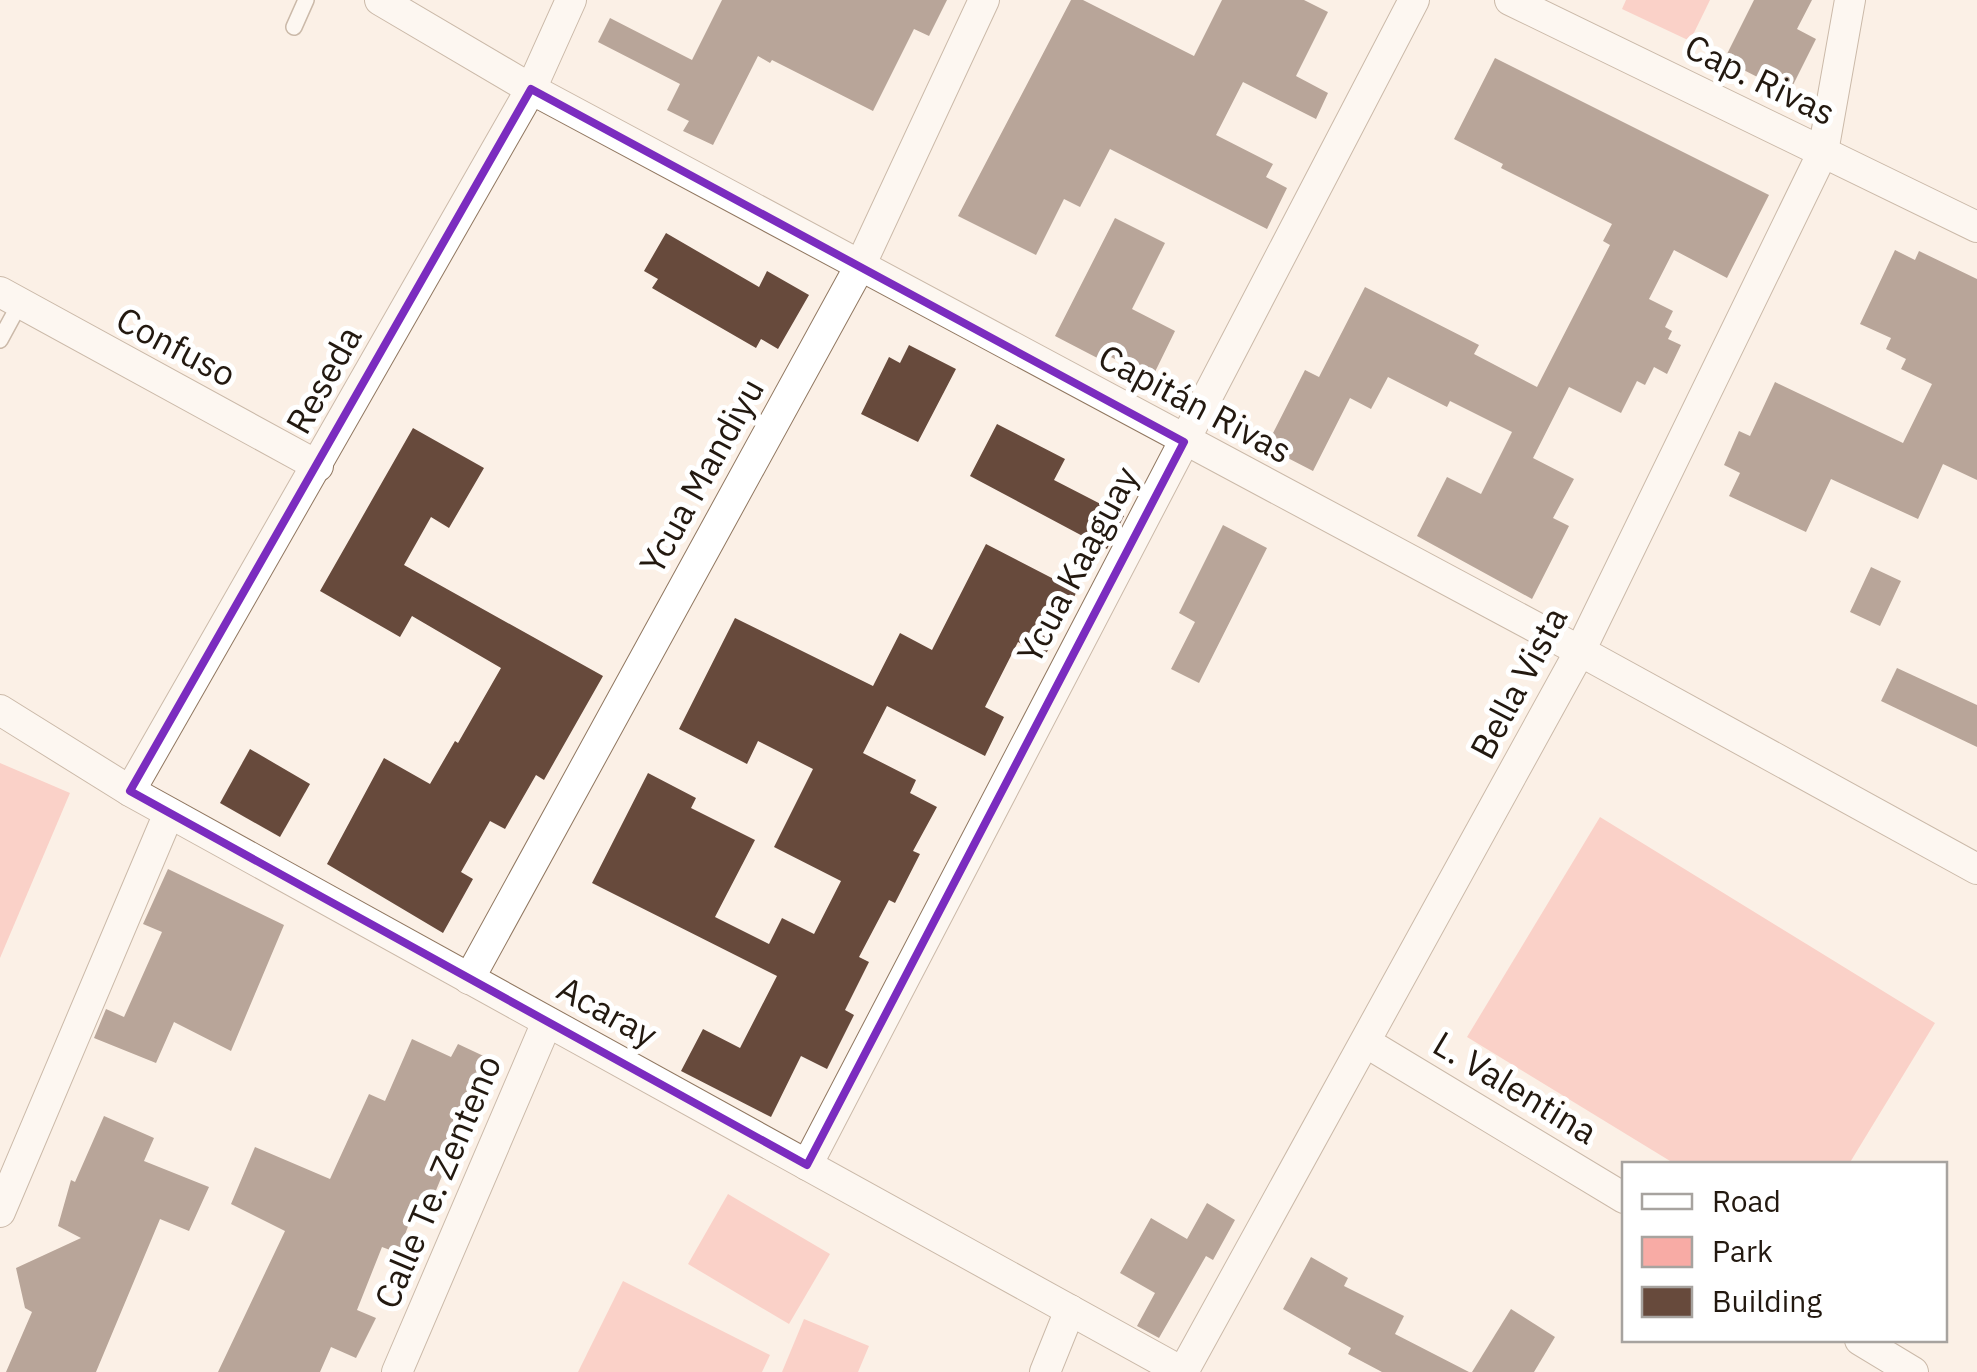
<svg xmlns="http://www.w3.org/2000/svg" width="1977" height="1372" viewBox="0 0 1977 1372" font-family="'IBM Plex Sans',sans-serif">
<style>
.green{fill:#f8aba5}
.building{fill:#674a3c}
.lines{fill:none;stroke-linecap:round;stroke-linejoin:round}
.service-casing{stroke:#907760;stroke-width:18}
.minor-casing{stroke:#907760;stroke-width:32}
.service{stroke:#fff;stroke-width:15}
.minor{stroke:#fff;stroke-width:30}
.marked{fill:none;stroke:#7b2cbf;stroke-width:8;stroke-linejoin:round}
.labels{text-anchor:middle;stroke-width:10;stroke-linejoin:round;paint-order:stroke}
.street-label{font-size:35px;fill:#231910;stroke:#fff}
</style>
<rect width="100%" height="100%" fill="#fbf0e6"/>
<!-- green -->
<g class="green">
<polygon points="1626,0 1710,0 1690,41 1622,9"/>
<polygon points="0,763 70,793 0,958"/>
<polygon points="1600,817 1935,1023 1849,1164 1675,1164 1467,1037"/>
<polygon points="728,1194 830,1254 789,1324 688,1264"/>
<polygon points="623,1281 770,1355 762,1372 578,1372"/>
<polygon points="804,1319 869,1346 858,1372 782,1372"/>
</g>
<!-- building -->
<g class="building">
<polygon points="722,0 947,0 929,36 914,29 873,111 772,60 770,63 758,56 713,145 683,131 689,121 667,110 680,84 598,42 610,18 692,60"/>
<polygon points="1071,0 1083,0 1194,56 1222,0 1304,0 1328,12 1296,76 1328,93 1316,119 1243,82 1216,135 1273,164 1266,177 1287,188 1267,229 1110,149 1080,207 1064,199 1036,255 958,216"/>
<polygon points="1754,0 1812,0 1797,29 1816,39 1789,93 1724,60"/>
<polygon points="1495,58 1769,195 1727,278 1674,250 1649,299 1673,311 1665,327 1672,331 1668,339 1681,345 1667,374 1654,367 1645,385 1637,381 1621,413 1569,387 1533,458 1574,479 1553,518 1569,526 1532,599 1417,536 1447,477 1481,494 1512,432 1450,401 1447,407 1388,377 1371,409 1350,398 1313,471 1280,454 1285,444 1271,437 1305,370 1319,377 1365,287 1479,345 1474,354 1537,387 1610,245 1603,241 1612,224 1501,168 1503,164 1454,139"/>
<polygon points="1115,218 1165,243 1132,309 1175,331 1152,378 1111,357 1107,363 1055,336"/>
<polygon points="666,233 759,287 767,271 809,295 778,349 761,339 756,348 652,288 658,279 644,271"/>
<polygon points="1895,250 1915,260 1919,251 1977,279 1977,480 1943,464 1918,519 1831,479 1806,532 1729,496 1740,473 1724,465 1739,431 1750,436 1775,382 1903,443 1932,384 1901,369 1906,359 1886,349 1891,338 1860,324"/>
<polygon points="909,345 956,369 918,442 861,414 889,357 900,363"/>
<polygon points="997,424 1065,459 1054,480 1124,516 1107,549 970,476"/>
<polygon points="413,428 484,468 449,528 431,517 404,565 603,676 544,780 536,775 505,829 490,821 461,872 473,879 443,933 327,864 384,758 430,784 455,741 458,743 501,668 412,616 400,637 320,591"/>
<polygon points="1223,525 1267,548 1199,683 1171,669 1195,622 1179,613"/>
<polygon points="986,544 1077,591 1045,656 1018,642 985,707 1004,717 985,756 887,706 863,753 916,780 910,793 937,807 913,851 920,854 895,903 889,900 859,957 869,962 845,1010 854,1015 827,1069 801,1056 771,1117 681,1071 703,1029 740,1048 777,976 592,883 648,773 696,798 691,808 755,840 715,917 769,944 782,918 814,934 841,881 774,847 813,769 758,741 747,764 679,729 735,618 873,686 900,633 932,650"/>
<polygon points="1871,567 1901,581 1880,626 1850,612"/>
<polygon points="1897,668 1977,705 1977,747 1881,701"/>
<polygon points="250,749 310,784 280,837 220,803"/>
<polygon points="168,869 284,925 231,1051 174,1022 156,1063 94,1038 106,1009 124,1017 162,932 143,924"/>
<polygon points="412,1039 451,1057 458,1044 490,1059 430,1205 418,1200 398,1253 382,1247 357,1310 376,1318 356,1358 331,1347 320,1372 218,1372 285,1231 231,1204 255,1147 330,1179 369,1094 385,1101"/>
<polygon points="104,1116 154,1138 144,1161 209,1187 189,1231 160,1219 96,1372 6,1372 32,1312 25,1308 16,1268 81,1238 58,1226 71,1180 75,1182"/>
<polygon points="1207,1203 1235,1220 1213,1260 1206,1256 1159,1338 1137,1326 1155,1293 1120,1273 1151,1218 1187,1239"/>
<polygon points="1311,1257 1348,1278 1344,1286 1404,1316 1395,1334 1469,1372 1382,1372 1348,1354 1351,1348 1283,1309"/>
<polygon points="1511,1309 1555,1337 1534,1372 1472,1372"/>
</g>
<g class="lines">
<defs>
<g id="service">
<polyline points="294,27 306,0"/>
<polyline points="0,340 19,305"/>
</g>
<g id="minor">
<polyline points="380,0 531,89 1580,651 1977,869"/>
<polyline points="1510,0 1977,227"/>
<polyline points="0,292 318,466"/>
<polyline points="0,710 130,791 1182,1372"/>
<polyline points="130,791 531,89 571,0"/>
<polyline points="469,979 860,266 984,0"/>
<polyline points="1367,1043 1624,1198"/>
<polyline points="807,1165 1414,0"/>
<polyline points="0,1212 169,813"/>
<polyline points="1860,1340 1913,1372"/>
<polyline points="397,1372 547,1022"/>
<polyline points="1045,1372 1070,1310"/>
<polyline points="1183,1372 1580,651 1823,152 1850,0"/>
</g>
</defs>
<!-- service casing -->
<use href="#service" class="service-casing"/>
<!-- minor casing -->
<use href="#minor" class="minor-casing"/>
<!-- service -->
<use href="#service" class="service"/>
<!-- minor -->
<use href="#minor" class="minor"/>
</g>
<!-- marked area -->
<path d="M0 0H1977V1372H0ZM 531,89 L 1184,442 L 807,1165 L 130,791 Z" fill="#fbf0e6" fill-opacity=".55" fill-rule="evenodd"/>
<path class="marked" d="M 531,89 L 1184,442 L 807,1165 L 130,791 Z"/>
<g class="labels">
<!-- street labels -->
<g class="street-label">
<text transform="translate(1760 80) rotate(26)" y="12">Cap. Rivas</text>
<text transform="translate(176 347) rotate(28)" y="12">Confuso</text>
<text transform="translate(324 380) rotate(-61)" y="12">Reseda</text>
<text transform="translate(1195 404) rotate(28)" y="12">Capitán Rivas</text>
<text transform="translate(702 476) rotate(-61)" y="12">Ycua Mandiyu</text>
<text transform="translate(1078 565) rotate(-62)" y="12">Ycua Kaaguay</text>
<text transform="translate(1519 683) rotate(-62)" y="12">Bella Vista</text>
<text transform="translate(607 1012) rotate(29)" y="12">Acaray</text>
<text transform="translate(1515 1088) rotate(31)" y="12">L. Valentina</text>
<text transform="translate(438 1182) rotate(-67)" y="12">Calle Te. Zenteno</text>
</g>
</g>
<!-- legend -->
<rect x="1622" y="1162" width="325" height="180" fill="#ffffff" stroke="#a7a39f" stroke-width="2.5"/>
<rect x="1642" y="1194" width="50" height="15" fill="#ffffff" stroke="#a7a39f" stroke-width="2.5"/>
<text x="1712" y="1212" font-size="30" fill="#231910">Road</text>
<rect x="1642" y="1237" width="50" height="30" fill="#f8aba5" stroke="#a7a39f" stroke-width="2.5"/>
<text x="1712" y="1262" font-size="30" fill="#231910">Park</text>
<rect x="1642" y="1287" width="50" height="30" fill="#674a3c" stroke="#a7a39f" stroke-width="2.5"/>
<text x="1712" y="1312" font-size="30" fill="#231910">Building</text>
</svg>
